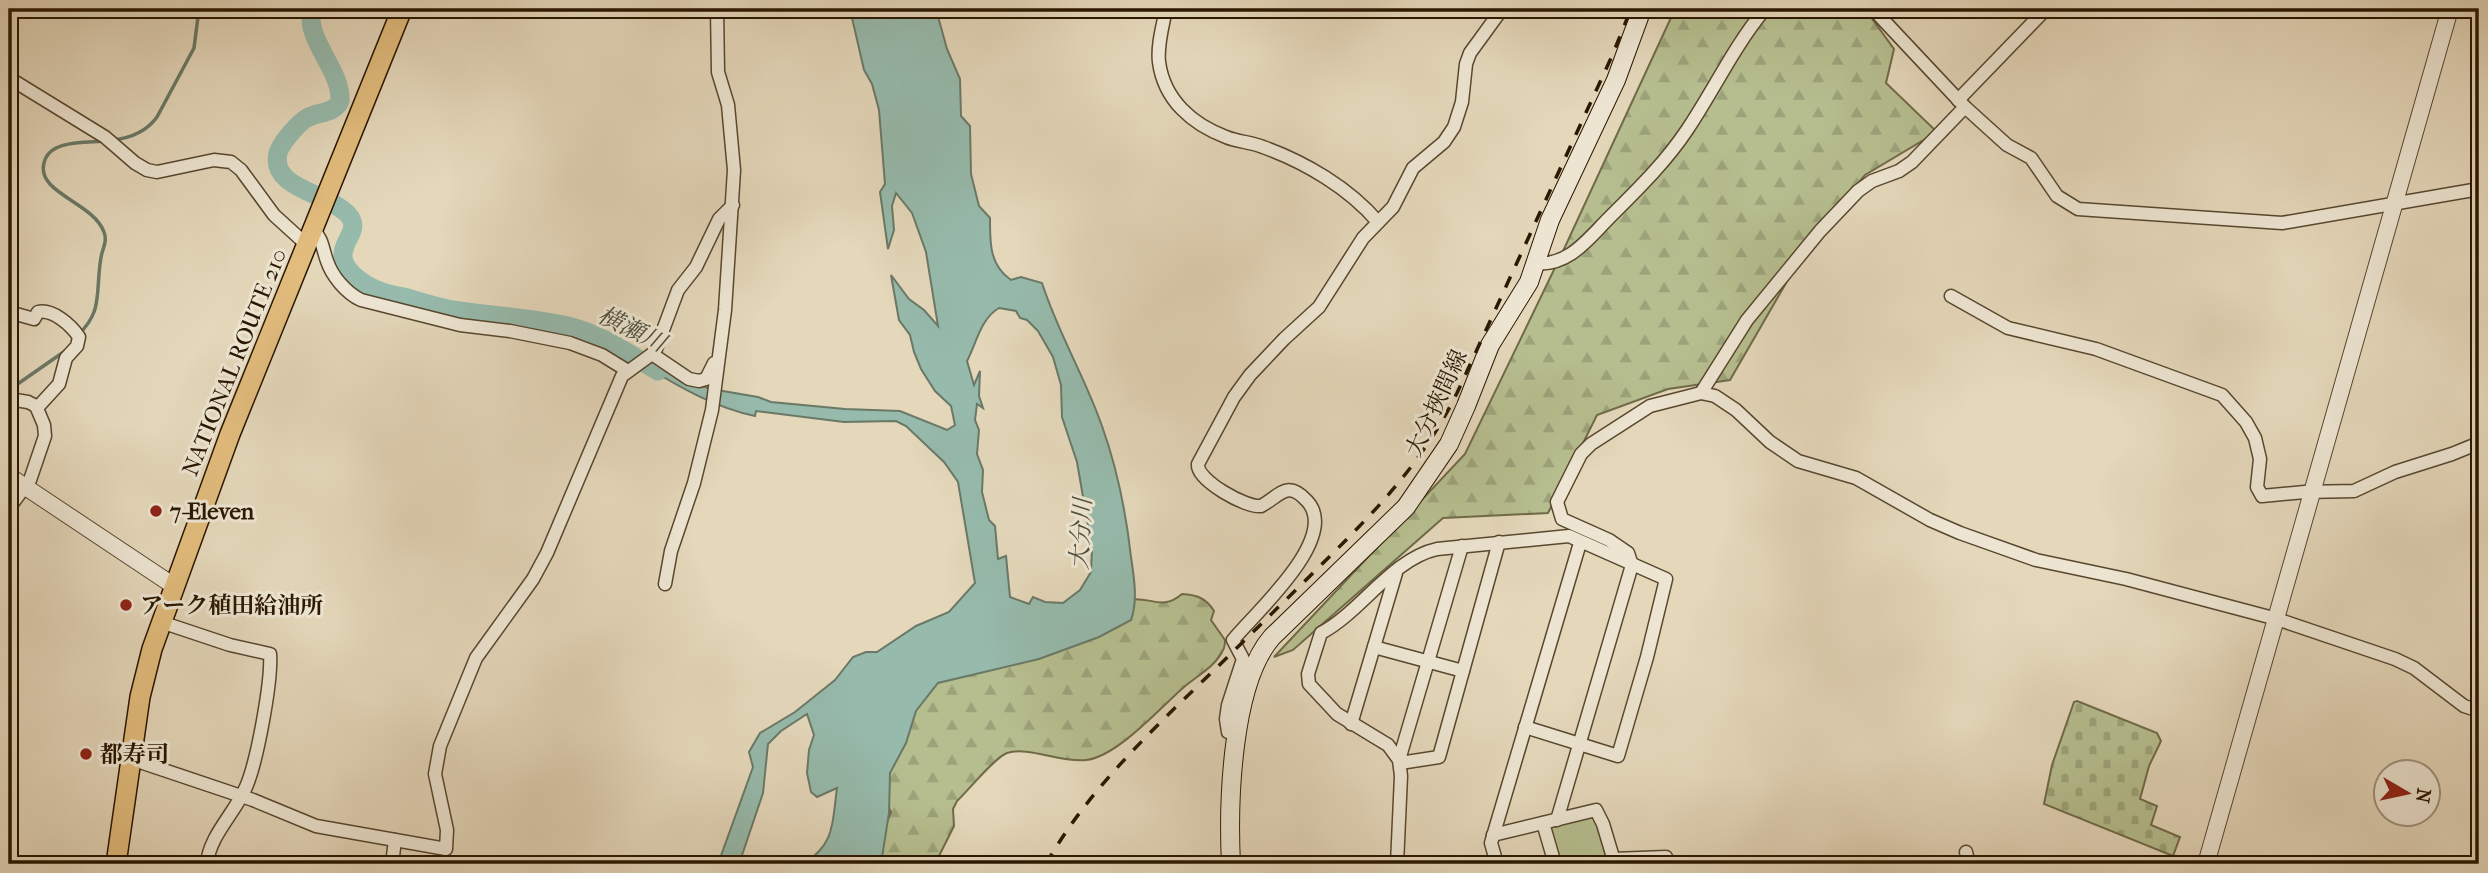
<svg xmlns="http://www.w3.org/2000/svg" width="2488" height="873" viewBox="0 0 2488 873" font-family="'IM FELL French Canon','Noto Serif JP',serif">
<style>
.green{fill:#b6be8f;stroke:#706a48;stroke-width:2}
.forest{fill:url(#forest-firs);stroke:#706a48;stroke-width:2}
.cemetery{fill:url(#cemetery-stones);stroke:#706a48;stroke-width:2}
.water{fill:#96baac;stroke:#6a7967;stroke-width:2;fill-rule:evenodd}
.lines{fill:none;stroke-linecap:round;stroke-linejoin:round}
.stream{stroke:#6a7967;stroke-width:3.5}
.river{stroke:#96baac;stroke-width:19}
.minor-casing{stroke:#58472e;stroke-width:15}
.tertiary-casing{stroke:#58472e;stroke-width:18}
.secondary-casing{stroke:#291700;stroke-width:20}
.trunk-casing{stroke:#291700;stroke-width:22}
.minor{stroke:#ede5d2;stroke-width:12}
.tertiary{stroke:#ede5d2;stroke-width:16}
.secondary{stroke:#ede5d2;stroke-width:18}
.trunk{stroke:#e2bc7d;stroke-width:19}
.rail{stroke:#291700;stroke-width:3.5;stroke-dasharray:12 12;stroke-linecap:butt}
.poi-dot{fill:#8f2418;stroke:#ede5d2;stroke-width:2.5}
.labels{text-anchor:middle;stroke-width:6;stroke-linejoin:round;paint-order:stroke}
.street-label{font-size:23px;fill:#291700;stroke:#ede5d2}
.poi-label{font-size:23px;font-weight:bold;fill:#291700;stroke:#ede5d2;text-anchor:start}
.water-label{font-size:24px;font-style:italic;fill:#4f503c;stroke:#ede5d2}
</style>
<defs>
<pattern id="forest-firs" width="22" height="20" patternUnits="userSpaceOnUse" patternTransform="scale(1.75)"><rect width="22" height="20" fill="#b6be8f"/><path d="M5 1l3.5 6h-7zM16 11l3.5 6h-7z" fill="#9ca37a"/></pattern>
<pattern id="cemetery-stones" width="16" height="16" patternUnits="userSpaceOnUse" patternTransform="scale(1.75)"><rect width="16" height="16" fill="#b6be8f"/><path d="M2 7V4a2 2 0 0 1 4 0v3zM10 15v-3a2 2 0 0 1 4 0v3z" fill="#9ca37a"/></pattern>
</defs>
<rect width="100%" height="100%" fill="#e4d7ba"/>
<filter id="stains"><feTurbulence type="fractalNoise" baseFrequency=".00286" numOctaves="4"/><feColorMatrix values="0 0 0 0 .2 0 0 0 0 .09 0 0 0 0 .02 0 0 0 .5 -.17"/></filter>
<radialGradient id="worn" r=".72"><stop offset=".6" stop-color="#630" stop-opacity="0"/><stop offset="1" stop-color="#630" stop-opacity=".3"/></radialGradient>
<!-- green -->
<polygon class="green" points="1592,817 1598,821 1608,857 1576,864 1560,864 1550,827"/>
<!-- forest -->
<g class="forest">
<polygon points="1675,9 1865,9 1894,49 1886,83 1937,132 1865,175 1815,233 1730,380 1668,389 1597,415 1548,513 1443,518 1293,650 1274,657 1465,454 1564,249"/>
<path d="M 1182,594 C 1197,595 1206,598 1214,611 L 1211,620 L 1225,640 C 1225,643 1225,647 1223,650 C 1216,666 1197,676 1184,687 C 1161,707 1117,757 1086,760 C 1061,763 1028,746 1007,753 C 995,757 968,791 957,801 L 953,809 L 954,826 L 935,864 L 875,864 L 882,835 L 891,812 L 884,799 L 885,763 L 925,686 L 1127,600 C 1150,595 1161,612 1182,594 Z"/>
</g>
<!-- cemetery -->
<polygon class="cemetery" points="2077,701 2157,733 2161,741 2149,766 2140,799 2157,806 2151,825 2180,837 2173,856 2044,804 2052,765 2074,702"/>
<!-- water -->
<path class="water" d="M 850,9 L 936,9 L 947,49 L 960,79 L 961,116 L 970,126 L 971,174 L 979,206 L 990,218 C 990,242 989,265 1011,280 L 1021,277 L 1042,283 C 1058,333 1085,377 1102,426 C 1117,468 1126,512 1131,557 C 1134,577 1138,601 1131,620 L 1099,637 L 1039,659 L 938,683 L 916,711 L 906,743 L 890,773 L 889,813 L 881,864 L 804,864 C 836,842 832,823 837,788 L 817,797 L 811,792 L 807,773 L 809,750 L 814,735 L 807,714 L 781,731 L 768,744 L 763,793 L 739,864 L 718,864 L 753,767 L 749,752 L 760,733 L 795,712 L 835,680 L 853,657 L 866,652 L 877,652 L 916,626 L 949,612 L 975,583 L 958,482 L 944,462 L 906,426 L 896,421 L 844,422 L 756,411 L 755,416 C 716,408 679,387 645,366 L 651,359 L 677,378 L 711,389 L 758,397 L 771,402 L 845,409 L 900,411 L 947,430 L 955,425 L 951,406 L 935,391 L 921,369 L 914,352 L 910,335 L 899,320 L 891,275 L 909,299 L 924,310 L 938,326 L 926,252 L 912,213 L 896,193 L 892,206 L 894,230 L 888,249 L 880,192 L 885,184 L 879,110 L 872,84 L 864,70 ZM 999,308 L 1016,311 L 1020,318 L 1027,320 L 1038,331 L 1053,357 L 1061,385 L 1062,417 L 1077,462 L 1092,549 L 1091,572 L 1080,590 L 1063,603 L 1045,602 L 1033,597 L 1029,604 L 1010,597 L 1006,556 L 998,559 L 995,526 L 989,520 L 982,492 L 983,470 L 977,454 L 979,430 L 975,420 L 977,404 L 983,408 L 979,396 L 980,371 L 974,385 L 967,361 C 976,344 981,318 999,308 Z"/>
<g class="lines">
<!-- stream -->
<g class="stream">
<path d="M 113,140 C 130,138 147,131 157,117 L 194,48 L 199,9"/>
<path d="M 79,334 C 85,328 91,320 94,312 C 100,297 97,271 102,253 C 104,246 107,240 104,232 C 93,202 36,193 44,163 C 49,139 87,143 106,141"/>
<polyline points="9,390 65,351"/>
</g>
<!-- river -->
<path class="river" d="M 312,9 C 304,39 342,70 340,101 C 334,115 315,111 304,120 C 296,126 281,143 278,153 C 270,186 321,193 337,206 C 342,209 350,215 352,221 C 359,238 320,254 365,284 C 379,293 395,295 411,299 C 424,303 438,307 452,310 C 490,316 530,317 568,326 C 601,334 629,354 658,371"/>
<defs>
<g id="minor">
<path d="M 1166,9 C 1163,25 1157,45 1159,62 C 1164,100 1192,124 1226,137 C 1238,142 1251,142 1263,147 C 1305,162 1349,188 1378,222"/>
<polyline points="9,78 105,137 135,163 147,170 157,172 214,160 231,162 241,170 274,215 307,245"/>
<polyline points="1958,100 2046,9"/>
<polyline points="1965,107 2007,145 2031,158 2057,196 2078,209 2282,223 2479,189"/>
<path d="M 313,229 C 323,240 322,247 327,261 C 332,276 346,293 361,300 L 460,325 L 510,331 L 570,343 L 602,355 L 628,371"/>
<path d="M 1535,263 C 1568,267 1588,239 1609,218 C 1637,190 1665,163 1687,130 C 1714,90 1734,46 1765,9"/>
<polyline points="1951,296 2008,328 2096,349 2222,395 2246,422 2255,438 2260,459 2257,487 2262,496 2305,492 2354,491 2395,472 2452,454 2479,443"/>
<path d="M 9,312 L 34,319 L 38,312 C 53,309 71,325 79,337 L 77,346 L 66,358 L 59,384 L 37,408"/>
<polyline points="652,354 689,379 699,381 706,379 714,363"/>
<polyline points="1701,393 1747,320 1820,231 1858,191 1872,181 1899,171 1912,162 1965,107 1873,9"/>
<polyline points="9,399 28,402 36,406 44,425 45,436 30,480 9,508"/>
<polyline points="665,584 671,551 694,483 712,410 725,310 734,170 728,105 718,72 717,9"/>
<path d="M 170,625 L 230,645 L 270,654 C 272,681 257,762 246,787 C 235,813 209,836 207,864"/>
<polyline points="1374,647 1463,671"/>
<polyline points="1351,724 1396,573"/>
<path d="M 1237,736 L 1228,732 L 1226,719 L 1228,705 L 1243,659 L 1233,640 C 1256,612 1341,537 1307,501 C 1287,479 1280,496 1261,506 C 1246,508 1196,480 1198,464 L 1234,397 L 1250,375 L 1284,339 L 1319,307 L 1363,238 L 1393,207 L 1413,168 L 1444,142 L 1454,127 L 1462,102 L 1466,64 L 1470,53 L 1502,9"/>
<polyline points="131,759 253,800 316,826 446,849 447,830 435,774 440,746 476,658 533,579 547,553 622,376 652,354 656,349 678,290 696,267 719,219 733,205"/>
<polyline points="1399,760 1462,546"/>
<polyline points="1400,763 1439,757 1499,542"/>
<polyline points="1557,820 1632,565 1628,553 1609,540 1562,519 1557,502 1581,454 1591,444 1650,406 1701,393 1715,396 1736,410 1770,442 1798,461 1856,478 1930,520 1960,533 2036,560 2126,579 2277,619 2395,659 2414,668 2464,706 2479,711"/>
<polyline points="1543,823 1555,864"/>
<polyline points="1493,835 1596,810 1603,824 1615,864"/>
<polyline points="1966,852 1969,864"/>
<polyline points="1613,859 1666,857"/>
<polyline points="392,864 395,840"/>
<path d="M 1397,864 L 1401,776 L 1399,760 L 1388,745 L 1337,714 L 1309,684 L 1308,674 L 1321,633 C 1361,612 1392,559 1437,549 L 1569,536 L 1666,579 L 1647,657 L 1618,756 L 1525,727"/>
<polyline points="1497,864 1491,843 1580,543"/>
</g>
<g id="tertiary">
<polyline points="9,476 174,586"/>
<polyline points="2206,864 2450,9"/>
</g>
<path id="secondary" d="M 1231,864 C 1228,804 1231,684 1272,637 L 1406,507 L 1449,444 L 1466,406 L 1490,345 L 1529,282 L 1550,220 L 1616,80 L 1642,9"/>
<polyline id="trunk" points="116,864 140,697 152,649 230,434 402,9"/>
</defs>
<!-- minor casing -->
<use href="#minor" class="minor-casing"/>
<!-- tertiary casing -->
<use href="#tertiary" class="tertiary-casing"/>
<!-- secondary casing -->
<use href="#secondary" class="secondary-casing"/>
<!-- trunk casing -->
<use href="#trunk" class="trunk-casing"/>
<!-- minor -->
<use href="#minor" class="minor"/>
<!-- tertiary -->
<use href="#tertiary" class="tertiary"/>
<!-- secondary -->
<use href="#secondary" class="secondary"/>
<!-- trunk -->
<use href="#trunk" class="trunk"/>
<!-- rail -->
<path class="rail" d="M 1046,864 C 1081,802 1131,751 1182,701 C 1223,662 1263,622 1304,582 C 1365,521 1418,472 1457,393 L 1612,56 L 1631,9"/>
</g>
<!-- markers -->
<g class="poi-dot">
<circle cx="156" cy="511" r="7"/>
<circle cx="126" cy="605" r="7"/>
<circle cx="86" cy="754" r="7"/>
</g>
<g class="labels">
<!-- street labels -->
<g class="street-label">
<text transform="translate(234 362) rotate(-68)" y="8">NATIONAL ROUTE 210</text>
<text transform="translate(1436 403) rotate(-65)" y="8">大分挾間線</text>
</g>
<!-- poi labels -->
<g class="poi-label">
<text x="170" y="519">7-Eleven</text>
<text x="140" y="613">アーク稙田給油所</text>
<text x="100" y="762">都寿司</text>
</g>
<!-- water labels -->
<g class="water-label">
<text transform="translate(632 329) rotate(26)" y="8">横瀬川</text>
<text transform="translate(1081 534) rotate(-87)" y="8">大分川</text>
</g>
</g>
<!-- margin -->
<rect width="2488" height="873" fill="none" stroke="#e4d7ba" stroke-width="35"/>
<rect x="10" y="10" width="2467" height="852" fill="none" stroke="#291700" stroke-width="3.5"/>
<rect x="18" y="18" width="2453" height="838" fill="none" stroke="#291700" stroke-width="2"/>
<!-- north arrow -->
<g transform="translate(2407 793) rotate(99)"><circle r="33" fill="#ede5d2" stroke="#9f937e" stroke-width="2"/>
<path d="M0-5L12 26L0 18L-12 26Z" fill="#8f2418"/>
<text y="-10" font-size="19" font-weight="bold" text-anchor="middle" fill="#291700">N</text>
</g>
<rect width="100%" height="100%" filter="url(#stains)"/>
<rect width="100%" height="100%" fill="url(#worn)"/>
</svg>
